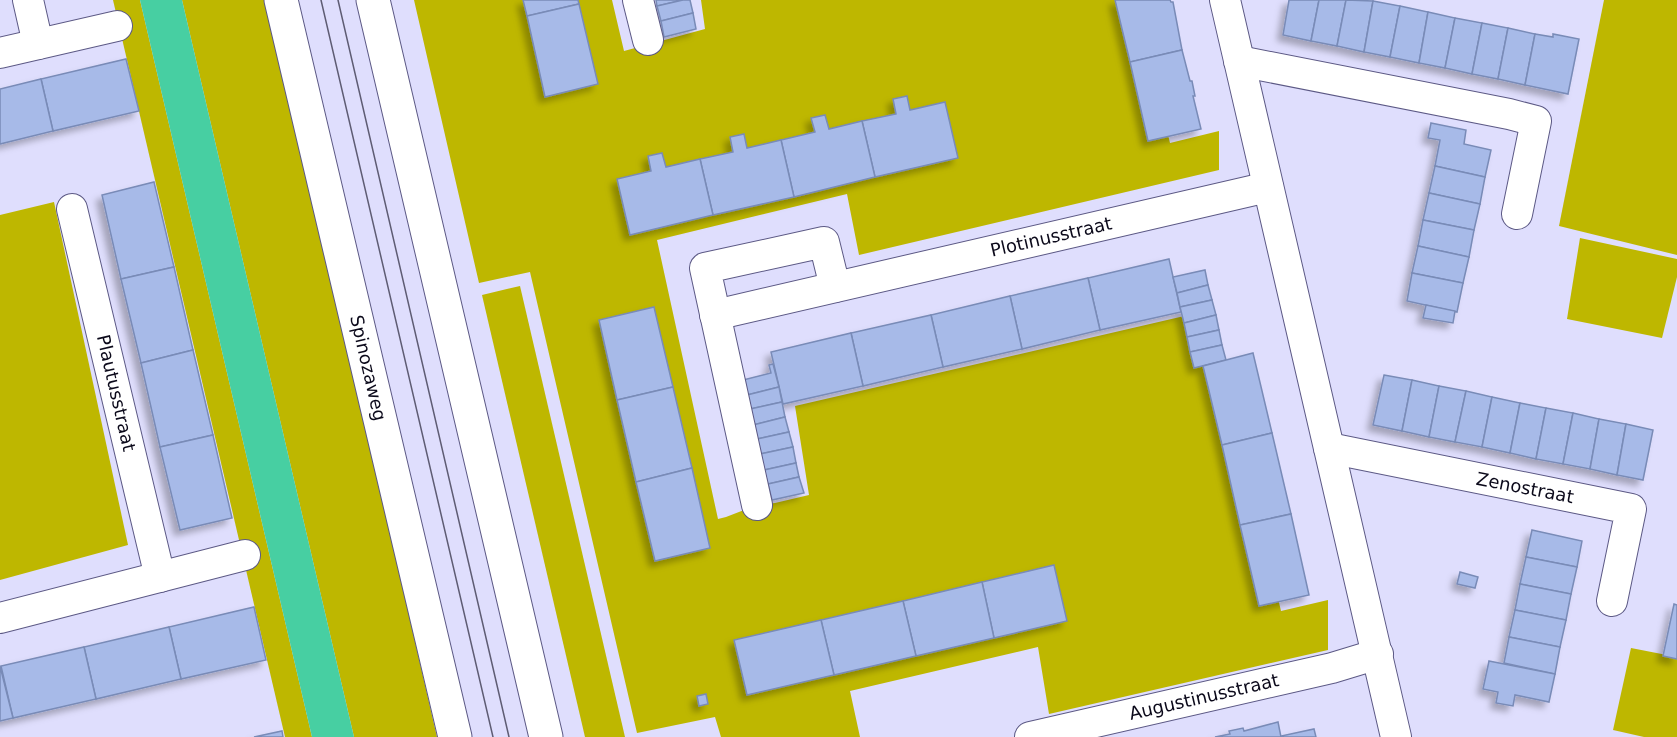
<svg xmlns="http://www.w3.org/2000/svg" width="1677" height="737" viewBox="0 0 1677 737" font-family="'DejaVu Sans',sans-serif">
<style>
.green{fill:#beb700}
.water{fill:#47cfa2}
.building{fill:#a7bae8;stroke:#798bb7;stroke-width:1.5;filter:url(#shadow)}
.lines{fill:none;stroke-linecap:round;stroke-linejoin:round}
.street-casing{stroke:#5c5985;stroke-width:32}
.secondary-casing{stroke:#5c5985;stroke-width:35}
.street{stroke:#fff;stroke-width:30}
.secondary{stroke:#fff;stroke-width:33}
.tram{stroke:#5e5c73;stroke-width:1.5}
.labels{text-anchor:middle;stroke-width:4.5;stroke-linejoin:round;paint-order:stroke}
.street-label{font-size:18px;fill:#0b091a;stroke:#fff}
</style>
<defs>
<filter id="shadow"><feDropShadow dx="-5.5" dy="5.5" stdDeviation="3" flood-color="#0004"/></filter>
</defs>
<rect width="100%" height="100%" fill="#dfdefd"/>
<!-- green -->
<g class="green">
<polygon points="113,0 140,0 312,737 285,737"/>
<polygon points="182,0 267,0 437,737 354,737"/>
<polygon points="414,0 612,0 624,51 705,29 701,0 1135,0 1170,143 1219,131 1219,170 859,255 847,194 657,240 718,519 726,517 757,505 775,503 809,495 795,406 1193,314 1205,366 1222,362 1281,611 1328,600 1328,650 1049,714 1038,647 850,691 860,737 721,737 715,717 637,733 530,272 479,283"/>
<polygon points="1604,0 1677,0 1677,255 1559,226"/>
<polygon points="54,202 128,545 0,580 0,215"/>
<polygon points="1580,238 1677,259 1677,277 1662,338 1567,319"/>
<polygon points="520,286 625,737 585,737 482,295"/>
<polygon points="1631,648 1677,657 1677,737 1644,737 1613,730"/>
</g>
<!-- water -->
<polygon class="water" points="140,0 182,0 354,737 312,737"/>
<!-- building -->
<g class="building">
<polygon points="523,0 578,0 579,4 527,16"/>
<polygon points="656,0 683,0 657,6"/>
<polygon points="683,0 690,0 693,13 661,21 657,6"/>
<polygon points="1115,0 1170,0 1171,2 1173,2 1182,50 1130,62"/>
<polygon points="1289,0 1319,0 1311,41 1283,35"/>
<polygon points="1319,0 1346,0 1337,46 1311,41"/>
<polygon points="1346,0 1373,1 1364,52 1337,46"/>
<polygon points="1373,1 1400,6 1390,57 1364,52"/>
<polygon points="579,4 598,84 545,97 527,16"/>
<polygon points="1400,6 1428,12 1419,63 1390,57"/>
<polygon points="1428,12 1455,18 1445,68 1419,63"/>
<polygon points="693,13 696,29 664,37 661,21"/>
<polygon points="1455,18 1482,23 1472,74 1445,68"/>
<polygon points="1482,23 1508,28 1498,79 1472,74"/>
<polygon points="1508,28 1535,34 1525,85 1498,79"/>
<polygon points="1535,34 1553,37 1553,34 1579,39 1568,94 1525,85"/>
<polygon points="1182,50 1190,81 1192,81 1195,96 1193,96 1201,129 1148,141 1130,62"/>
<polygon points="126,59 139,111 53,131 41,79"/>
<polygon points="41,79 53,131 0,144 0,89"/>
<polygon points="907,96 910,110 945,102 958,158 875,177 862,121 896,114 893,99"/>
<polygon points="825,115 829,129 862,121 875,177 794,197 781,140 815,132 811,118"/>
<polygon points="1431,123 1466,130 1464,144 1491,150 1485,177 1435,166 1440,140 1428,138"/>
<polygon points="744,134 747,148 781,140 794,197 713,215 700,159 733,152 730,137"/>
<polygon points="662,153 666,167 700,159 713,215 630,235 617,179 651,171 648,156"/>
<polygon points="1435,166 1485,177 1480,204 1429,193"/>
<polygon points="154,182 174,267 121,279 102,195"/>
<polygon points="1429,193 1480,204 1474,230 1423,220"/>
<polygon points="1423,220 1474,230 1469,257 1418,246"/>
<polygon points="1418,246 1469,257 1463,283 1412,273"/>
<polygon points="1169,259 1181,312 1100,330 1088,278"/>
<polygon points="174,267 193,350 141,363 121,279"/>
<polygon points="1205,270 1208,285 1177,293 1173,277"/>
<polygon points="1412,273 1463,283 1457,312 1407,301"/>
<polygon points="1088,278 1100,330 1022,349 1010,296"/>
<polygon points="1208,285 1212,300 1180,307 1177,293"/>
<polygon points="1010,296 1022,349 943,367 931,315"/>
<polygon points="1212,300 1216,315 1184,323 1180,307"/>
<polygon points="1426,305 1455,311 1453,323 1423,318"/>
<polygon points="654,307 673,387 617,400 599,320"/>
<polygon points="931,315 943,367 863,386 851,333"/>
<polygon points="1216,315 1219,330 1187,337 1184,323"/>
<polygon points="1219,330 1222,345 1190,352 1187,337"/>
<polygon points="851,333 863,386 783,404 771,352"/>
<polygon points="1222,345 1226,360 1194,368 1190,352"/>
<polygon points="193,350 213,435 160,447 141,363"/>
<polygon points="1253,353 1272,433 1222,445 1203,366"/>
<polygon points="773,364 779,387 747,395 743,380 771,373 769,365"/>
<polygon points="1384,375 1412,380 1402,431 1373,425"/>
<polygon points="1412,380 1439,386 1429,437 1402,431"/>
<polygon points="1439,386 1466,391 1455,442 1429,437"/>
<polygon points="673,387 692,468 636,482 617,400"/>
<polygon points="779,387 782,402 750,409 747,395"/>
<polygon points="1466,391 1492,397 1482,447 1455,442"/>
<polygon points="1492,397 1520,403 1510,453 1482,447"/>
<polygon points="782,402 785,417 753,425 750,409"/>
<polygon points="1520,403 1546,408 1536,459 1510,453"/>
<polygon points="1546,408 1573,413 1563,464 1536,459"/>
<polygon points="1573,413 1599,419 1590,469 1563,464"/>
<polygon points="785,417 789,432 757,439 753,425"/>
<polygon points="1599,419 1626,424 1617,475 1590,469"/>
<polygon points="1626,424 1653,430 1643,480 1617,475"/>
<polygon points="789,432 793,447 760,454 757,439"/>
<polygon points="1272,433 1291,514 1240,525 1222,445"/>
<polygon points="213,435 232,518 180,530 160,447"/>
<polygon points="793,447 796,463 764,470 760,454"/>
<polygon points="796,463 799,477 768,484 764,470"/>
<polygon points="692,468 710,548 655,561 636,482"/>
<polygon points="799,477 804,493 772,500 768,484"/>
<polygon points="1291,514 1309,595 1259,606 1240,525"/>
<polygon points="1532,530 1582,541 1577,567 1526,557"/>
<polygon points="1526,557 1577,567 1571,594 1520,584"/>
<polygon points="1054,565 1067,621 994,638 982,582"/>
<polygon points="1460,572 1478,577 1475,588 1457,584"/>
<polygon points="982,582 994,638 916,656 903,601"/>
<polygon points="1520,584 1571,594 1566,620 1515,610"/>
<polygon points="903,601 916,656 834,675 821,620"/>
<polygon points="1674,604 1677,605 1677,659 1663,656"/>
<polygon points="254,607 266,660 181,679 169,627"/>
<polygon points="1515,610 1566,620 1560,647 1509,637"/>
<polygon points="821,620 834,675 747,695 734,640"/>
<polygon points="169,627 181,679 96,699 84,647"/>
<polygon points="1509,637 1560,647 1555,674 1504,663"/>
<polygon points="84,647 96,699 13,718 1,666"/>
<polygon points="1489,661 1555,674 1549,702 1515,695 1513,706 1496,703 1498,692 1483,689"/>
<polygon points="0,666 13,718 0,721"/>
<polygon points="706,694 708,704 699,706 697,696"/>
<polygon points="1278,722 1281,737 1215,737 1230,734 1229,731 1243,728 1244,731"/>
<polygon points="1314,729 1316,737 1281,737 1281,736"/>
<polygon points="282,731 283,737 254,737"/>
</g>
<g class="lines">
<defs>
<g id="street">
<polyline points="28,0 38,44"/>
<polyline points="638,0 648,40"/>
<polyline points="1225,0 1396,737"/>
<polyline points="0,53 117,26"/>
<polyline points="1239,61 1509,114 1536,121 1517,214"/>
<polyline points="72,209 160,577"/>
<polyline points="715,315 1268,187"/>
<polyline points="1329,448 1631,509 1612,601"/>
<polyline points="757,505 705,268 824,242 835,287"/>
<polyline points="0,618 245,555"/>
<polyline points="1030,737 1332,668 1378,654"/>
</g>
<g id="secondary">
<polyline points="281,0 455,737"/>
<polyline points="373,0 546,737"/>
</g>
</defs>
<!-- street casing -->
<use href="#street" class="street-casing"/>
<!-- secondary casing -->
<use href="#secondary" class="secondary-casing"/>
<!-- street -->
<use href="#street" class="street"/>
<!-- secondary -->
<use href="#secondary" class="secondary"/>
<!-- tram -->
<g class="tram">
<polyline points="321,0 493,737"/>
<polyline points="338,0 509,737"/>
</g>
</g>
<g class="labels">
<!-- street labels -->
<g class="street-label">
<text transform="translate(1051 237) rotate(-13)" y="6">Plotinusstraat</text>
<text transform="translate(368 368) rotate(77)" y="6">Spinozaweg</text>
<text transform="translate(116 393) rotate(77)" y="6">Plautusstraat</text>
<text transform="translate(1525 488) rotate(11)" y="6">Zenostraat</text>
<text transform="translate(1204 697) rotate(-13)" y="6">Augustinusstraat</text>
</g>
</g>
</svg>
